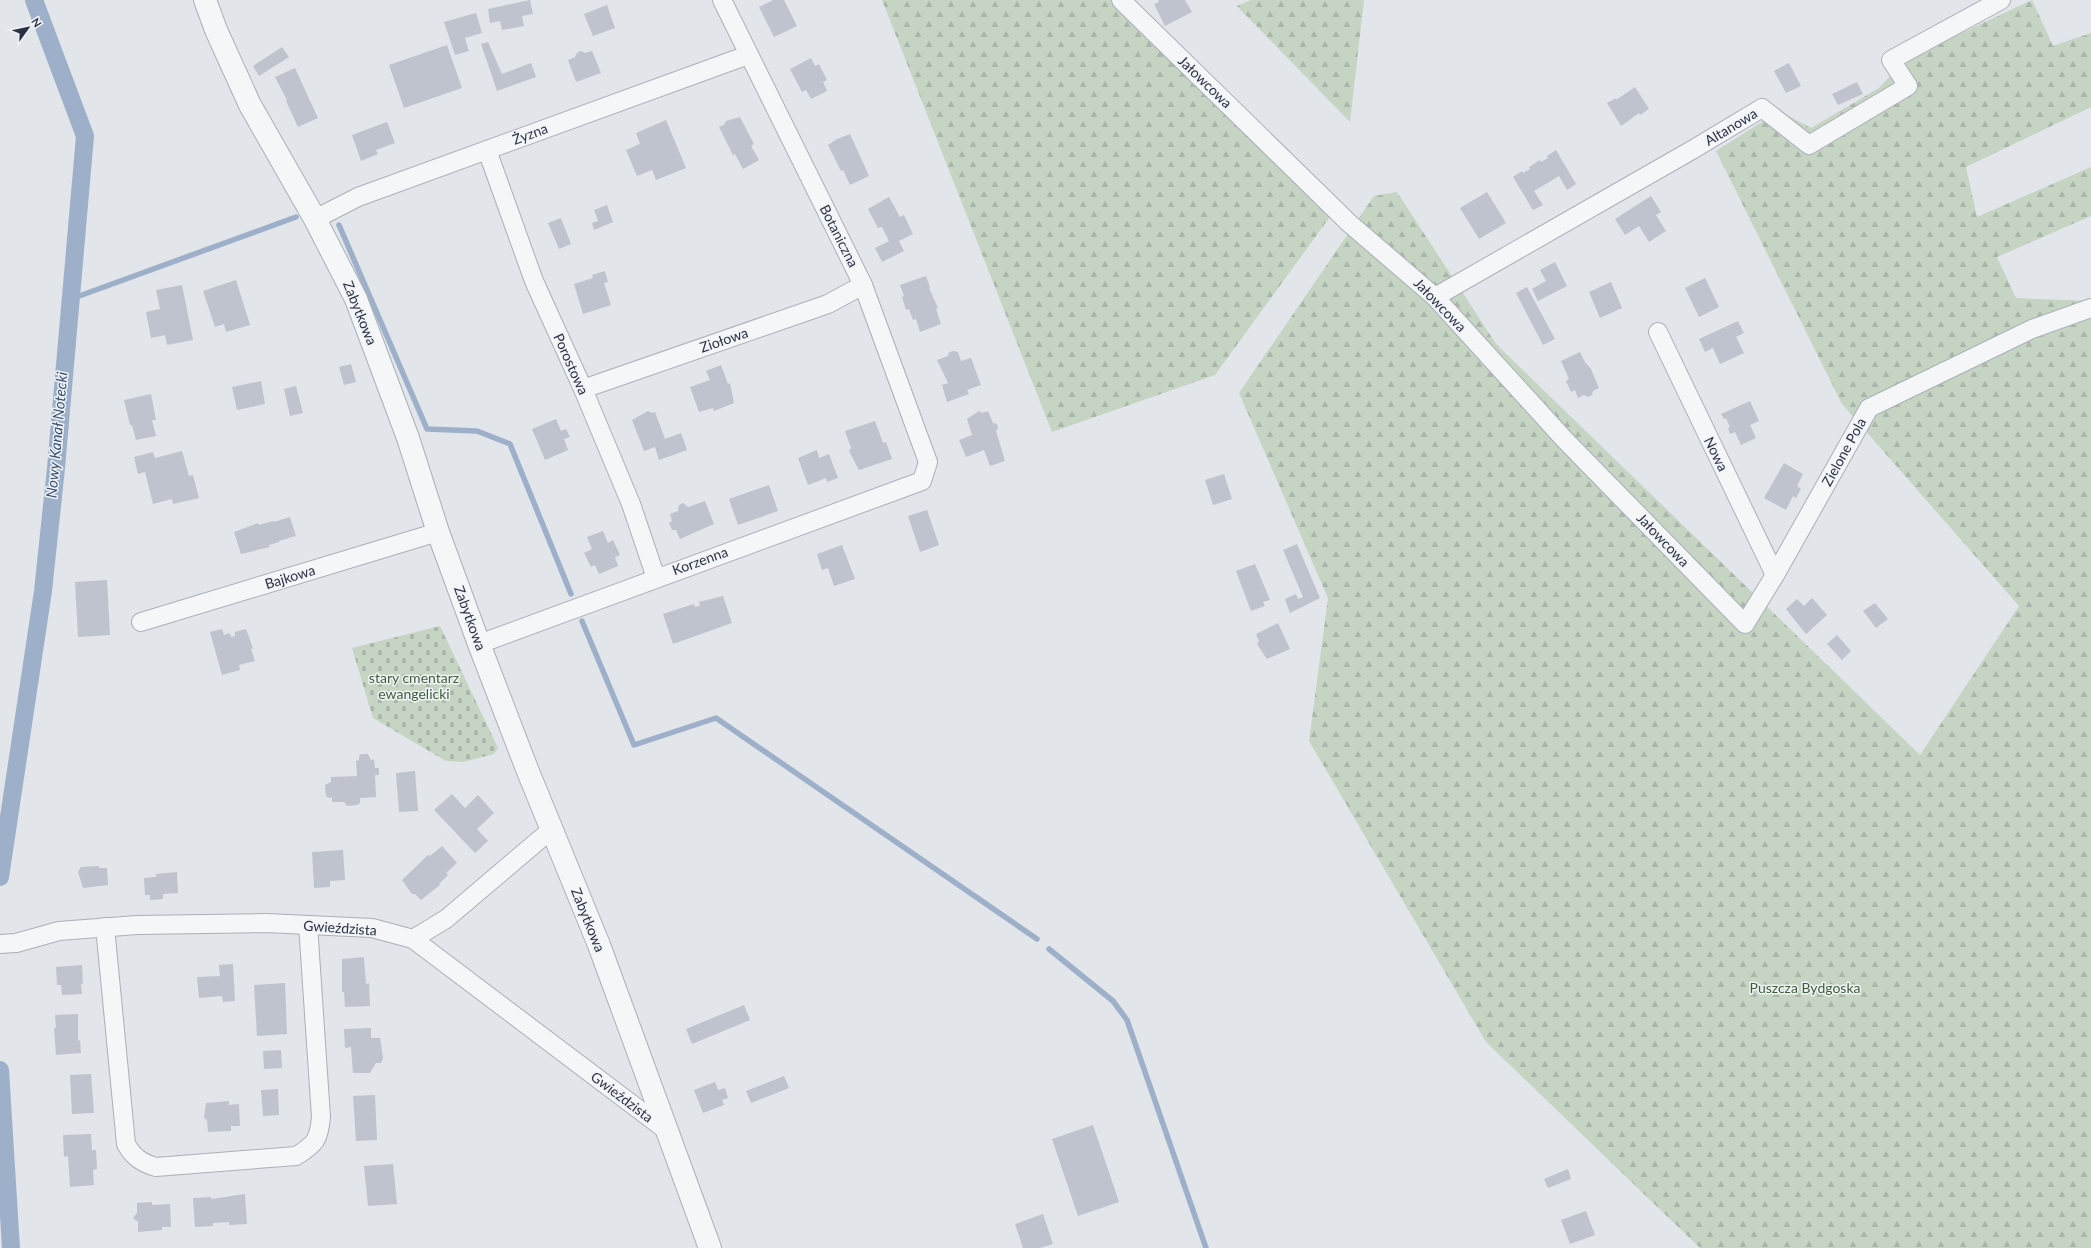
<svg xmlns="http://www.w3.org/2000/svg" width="2091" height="1248" viewBox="0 0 2091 1248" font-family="Lato,sans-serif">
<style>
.forest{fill:url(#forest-firs)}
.cemetery{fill:url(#cemetery-stones)}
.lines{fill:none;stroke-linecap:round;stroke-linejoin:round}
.stream{stroke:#9eb0c9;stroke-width:5.5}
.canal{stroke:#9eb0c9;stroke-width:18}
.building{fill:#bfc3cd}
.minor-casing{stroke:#abafb8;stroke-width:20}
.tertiary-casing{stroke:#abafb8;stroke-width:24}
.minor{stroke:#f4f6f8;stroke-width:18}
.tertiary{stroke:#f4f6f8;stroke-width:22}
.labels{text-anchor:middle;stroke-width:3;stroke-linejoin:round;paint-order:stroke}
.street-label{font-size:14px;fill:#2a3142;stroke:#f1f4f7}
.park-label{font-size:14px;fill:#3d5d38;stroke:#f1f4f7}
.water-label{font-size:15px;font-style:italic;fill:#354e75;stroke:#f1f4f7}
</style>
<defs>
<pattern id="forest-firs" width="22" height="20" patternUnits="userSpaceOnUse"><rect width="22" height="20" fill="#c6d4c3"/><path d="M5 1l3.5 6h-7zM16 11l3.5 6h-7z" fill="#aab6a9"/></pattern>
<pattern id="cemetery-stones" width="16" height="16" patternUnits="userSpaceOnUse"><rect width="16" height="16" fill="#c6d4c3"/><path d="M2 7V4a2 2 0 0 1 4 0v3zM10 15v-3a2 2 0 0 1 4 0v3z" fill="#aab6a9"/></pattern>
</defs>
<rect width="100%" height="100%" fill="#e2e5ea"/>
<!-- forest -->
<g class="forest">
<polygon points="882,0 1121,0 1332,214 1215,375 1052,432"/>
<polygon points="1251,0 1364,0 1350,122 1237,6"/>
<polygon points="2032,0 2053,46 2091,33 2091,107 1966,167 1977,217 2091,167 2091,216 1997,257 2016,298 2091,301 2091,1248 1700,1248 1486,1042 1309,741 1328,598 1239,393 1374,196 1397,192 1496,344 1920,755 2019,606 1842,404 1716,151 1779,111 1811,128 1879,88 1906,59"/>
</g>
<!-- cemetery -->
<polygon class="cemetery" points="440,626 498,748 494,754 463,762 446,761 373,718 352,648"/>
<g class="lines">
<!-- stream -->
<g class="stream">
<polyline points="339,225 427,429 477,431 510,444 571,594"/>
<polyline points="71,299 296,217"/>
<polyline points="582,621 634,745 716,718 1037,939"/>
<polyline points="1049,949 1113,1001 1127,1020 1206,1248"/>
</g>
<!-- canal -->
<g class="canal">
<polyline points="0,877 43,591 56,468 85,136 34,0"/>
<polyline points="0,1070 11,1248"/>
</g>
</g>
<!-- building -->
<g class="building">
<polygon points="530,0 533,14 522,16 524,26 502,30 500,21 490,23 488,9"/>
<polygon points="773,0 784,0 797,26 774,37 759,7"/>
<polygon points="1158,0 1185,0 1192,12 1165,26 1154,4 1159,2"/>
<polygon points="607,5 615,28 593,36 584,14"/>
<polygon points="476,13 482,33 465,38 469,51 455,55 444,22"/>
<polygon points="488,42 502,74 531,63 536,77 497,91 481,44"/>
<polygon points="447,45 462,88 404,108 389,65"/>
<polygon points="282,47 289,57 259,76 253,66"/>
<polygon points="581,51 585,53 592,51 601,73 576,82 568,60 575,57 577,53"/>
<polygon points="811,58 815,66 819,64 827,80 823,82 827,91 811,99 806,90 802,92 790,69"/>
<polygon points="1789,63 1801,86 1786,93 1774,71"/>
<polygon points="295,68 318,118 298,127 286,101 287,100 275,77"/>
<polygon points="1857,82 1863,94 1838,105 1832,94"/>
<polygon points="1635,87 1649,109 1640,115 1639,113 1621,126 1607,103 1616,98 1616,100"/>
<polygon points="740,117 754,144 751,146 759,160 743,169 735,154 733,155 719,127 724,125 726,121"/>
<polygon points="666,120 686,168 656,180 652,170 637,176 626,150 640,144 636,133"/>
<polygon points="387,122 395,143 376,150 378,154 361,161 352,135"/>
<polygon points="850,134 869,176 850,185 843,170 841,171 828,145 837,139"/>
<polygon points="1556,150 1576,184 1567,190 1559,176 1534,191 1543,205 1533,210 1513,177 1522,171 1523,173 1530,169 1529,167 1540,160 1541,162 1548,158 1547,156"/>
<polygon points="1487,192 1506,223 1479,239 1460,208"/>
<polygon points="1651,196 1661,212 1656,215 1666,231 1649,242 1639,226 1625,235 1615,219"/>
<polygon points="889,197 900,217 904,215 913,234 899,241 904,251 882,262 875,248 889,241 882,227 878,228 868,209"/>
<polygon points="607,205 613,222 594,230 592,223 598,221 594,210"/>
<polygon points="561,218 571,244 559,249 548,223"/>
<polygon points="1555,262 1567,286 1538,301 1532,289 1546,281 1540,270"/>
<polygon points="605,271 608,282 604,283 611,305 583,314 574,284 593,278 592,275"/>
<polygon points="926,276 930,287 929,288 938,308 936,309 941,324 920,332 916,319 913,320 909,309 906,310 902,297 904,296 900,285"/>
<polygon points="1705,278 1719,307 1699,317 1685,288"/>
<polygon points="236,280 250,325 226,332 224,324 215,327 203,291"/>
<polygon points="1611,282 1622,308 1600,318 1589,292"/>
<polygon points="182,285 193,340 167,345 165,335 151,338 146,312 160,309 156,290"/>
<polygon points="1527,287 1555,339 1543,345 1516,293"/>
<polygon points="1738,321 1744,333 1736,337 1744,353 1720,364 1713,348 1705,352 1699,339"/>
<polygon points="954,351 958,352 961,361 971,358 981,385 967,390 969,394 947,402 942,385 948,383 937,360 948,356 949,352"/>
<polygon points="1580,352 1585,362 1591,369 1599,388 1593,391 1592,395 1588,397 1584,395 1578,398 1575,390 1571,392 1566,381 1569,379 1561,361"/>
<polygon points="351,364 356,382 344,385 339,367"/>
<polygon points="721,365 728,384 730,383 734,403 714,411 713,408 699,412 690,387 710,380 706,371"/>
<polygon points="261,381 265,404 237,410 232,387"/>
<polygon points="296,386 303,413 290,416 284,389"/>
<polygon points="151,394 156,420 152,420 156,436 136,440 132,425 130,425 124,400"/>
<polygon points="1750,401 1759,421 1750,425 1756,438 1741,445 1735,432 1730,434 1728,428 1730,427 1726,418 1724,419 1721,414"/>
<polygon points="648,411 652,413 655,412 665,439 681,433 687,450 659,460 655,447 644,451 632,420"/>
<polygon points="979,411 982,413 988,411 993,423 997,424 998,428 996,431 1005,461 990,466 984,450 966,457 959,440 972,435 967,419"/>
<polygon points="556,419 561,431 566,429 570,437 564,439 568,450 545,460 532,429"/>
<polygon points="875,421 883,443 886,442 892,459 859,470 849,451 851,448 845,431"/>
<polygon points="817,450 819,458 829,454 838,478 827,482 826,478 808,485 798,458"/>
<polygon points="182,451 189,476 193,475 199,498 173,504 172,499 153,504 145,472 138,474 134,457 153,452 155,458"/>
<polygon points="1784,463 1803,474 1797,486 1801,489 1796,498 1793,496 1786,510 1764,498"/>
<polygon points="1224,474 1232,499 1213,505 1205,480"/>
<polygon points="769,485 778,511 738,525 729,499"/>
<polygon points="705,501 714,524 680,539 676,530 672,530 669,523 672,521 670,514 678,511 679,505 683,503 688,507"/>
<polygon points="927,510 939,545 920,552 908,516"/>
<polygon points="290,517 296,536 279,541 279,542 269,545 270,547 241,554 234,532 258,523 259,525 273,521 274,522"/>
<polygon points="603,531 608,543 613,540 620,555 615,557 618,566 599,574 595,565 591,567 584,553 592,549 587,537"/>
<polygon points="1297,544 1320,598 1290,613 1285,599 1296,594 1298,599 1303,597 1283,550"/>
<polygon points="842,545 855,579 834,586 828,568 822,570 817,554"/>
<polygon points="1255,564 1270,600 1263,602 1265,606 1251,611 1236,571"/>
<polygon points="107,580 110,635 78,637 75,582"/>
<polygon points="723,596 732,623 673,644 663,614 694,604 695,607 700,606 699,602"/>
<polygon points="1812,598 1827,615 1806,634 1786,609 1797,599 1804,606"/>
<polygon points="1875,603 1888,619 1876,628 1863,611"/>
<polygon points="1278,623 1290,649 1267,659 1257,644 1259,641 1256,634"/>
<polygon points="222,629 224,635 230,633 231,637 235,636 235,632 246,629 253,648 251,649 255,661 239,665 240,670 222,675 210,632"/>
<polygon points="1837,635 1851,651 1842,660 1827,644"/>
<polygon points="361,754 368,754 371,760 374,759 375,768 379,768 379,775 375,775 376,797 360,798 360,803 357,805 347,806 344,802 332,802 332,797 329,798 326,796 325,785 331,782 331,777 357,776 356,761 359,760 359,756"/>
<polygon points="415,771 418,811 399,812 396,773"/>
<polygon points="452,794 465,808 478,795 494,813 477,829 488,841 475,853 434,810"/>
<polygon points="442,846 457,863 446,873 448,875 439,884 440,885 421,900 415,894 412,894 402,880 428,855 430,856"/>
<polygon points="343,850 345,880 330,881 330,887 314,888 312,852"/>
<polygon points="99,866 99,868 107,868 108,885 83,888 78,872 81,867"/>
<polygon points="177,872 178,893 163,894 163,899 150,900 150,895 145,895 144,878 156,877 156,874"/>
<polygon points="364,957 366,984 369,983 370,1006 345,1007 344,992 342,992 342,959"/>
<polygon points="233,964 235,1001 223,1002 222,996 199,998 197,977 220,976 219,965"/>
<polygon points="82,965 83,984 81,984 82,994 62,995 61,985 57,985 56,967"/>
<polygon points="285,983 287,1034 257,1036 254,985"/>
<polygon points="744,1005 750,1020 692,1044 686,1029"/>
<polygon points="78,1014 78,1041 80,1040 81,1053 56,1055 54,1028 56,1028 55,1015"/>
<polygon points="371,1028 371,1038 380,1038 383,1058 381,1063 376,1063 370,1073 353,1073 351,1047 345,1048 344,1029"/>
<polygon points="281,1050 282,1068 264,1069 263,1051"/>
<polygon points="91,1074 94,1113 72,1114 70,1075"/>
<polygon points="784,1076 789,1088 751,1103 746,1091"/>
<polygon points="715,1082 718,1090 725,1088 728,1098 722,1100 724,1105 703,1113 694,1090"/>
<polygon points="278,1089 279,1115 263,1116 261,1090"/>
<polygon points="375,1095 377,1140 356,1141 353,1096"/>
<polygon points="229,1101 229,1105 239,1104 240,1126 231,1126 231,1131 208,1132 207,1120 204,1118 206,1103"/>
<polygon points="1093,1125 1119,1202 1078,1216 1052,1139"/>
<polygon points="91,1134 92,1150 96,1150 97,1169 93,1170 94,1185 70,1187 68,1156 64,1157 63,1135"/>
<polygon points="393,1164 397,1204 368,1206 364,1166"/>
<polygon points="1568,1169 1571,1179 1548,1188 1544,1179"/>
<polygon points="245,1194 247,1224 229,1225 229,1222 213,1223 213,1226 195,1227 193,1198 211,1197 211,1199"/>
<polygon points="152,1202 152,1205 170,1204 171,1227 162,1227 162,1230 138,1232 138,1222 133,1218 137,1213 137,1203"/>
<polygon points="1586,1211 1595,1235 1570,1244 1561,1220"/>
<polygon points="1043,1214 1053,1244 1040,1248 1023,1248 1015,1224"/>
</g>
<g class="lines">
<defs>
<g id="minor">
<polyline points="1121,0 1349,223 1435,297 1564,439 1745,624 1775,575 1869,408 2032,329 2091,308"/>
<polyline points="487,150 534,281 583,389 631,504 656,578"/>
<polyline points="315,219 358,197 748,55"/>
<polyline points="1435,297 1692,150 1762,108 1809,145 1908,86 1891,60 2001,0"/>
<polyline points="1658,332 1775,575"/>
<polyline points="583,389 828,304 863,285"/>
<polyline points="141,622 438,532"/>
<polyline points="479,644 922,481 928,462 863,285 722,0"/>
<path d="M 105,927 L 126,1144 C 133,1157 142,1163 156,1167 L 296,1156 C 316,1144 319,1139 321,1117 L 308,925"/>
<polyline points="413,939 446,919 552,829"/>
<polyline points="0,944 16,943 59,931 137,925 266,923 372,928 413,939 666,1130"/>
</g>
<polyline id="tertiary" points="205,0 216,30 250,105 315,219 356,299 408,438 438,532 479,644 527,769 599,945 710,1248"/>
</defs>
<!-- minor casing -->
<use href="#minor" class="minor-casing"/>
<!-- tertiary casing -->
<use href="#tertiary" class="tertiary-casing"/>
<!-- minor -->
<use href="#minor" class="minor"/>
<!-- tertiary -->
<use href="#tertiary" class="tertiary"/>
</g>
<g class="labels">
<!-- street labels -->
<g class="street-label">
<text transform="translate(1205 82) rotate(44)" y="5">Jałowcowa</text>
<text transform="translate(1731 127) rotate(-31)" y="5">Altanowa</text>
<text transform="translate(530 134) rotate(-20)" y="5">Żyzna</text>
<text transform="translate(839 236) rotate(63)" y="5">Botaniczna</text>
<text transform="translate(1440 305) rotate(46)" y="5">Jałowcowa</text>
<text transform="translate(360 313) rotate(68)" y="5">Zabytkowa</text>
<text transform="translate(724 340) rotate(-19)" y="5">Ziołowa</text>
<text transform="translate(571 364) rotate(66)" y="5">Porostowa</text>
<text transform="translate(1844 452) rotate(-61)" y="5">Zielone Pola</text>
<text transform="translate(1716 454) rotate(64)" y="5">Nowa</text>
<text transform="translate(1663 540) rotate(46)" y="5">Jałowcowa</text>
<text transform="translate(700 561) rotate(-20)" y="5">Korzenna</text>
<text transform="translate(290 577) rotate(-17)" y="5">Bajkowa</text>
<text transform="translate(470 618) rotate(70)" y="5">Zabytkowa</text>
<text transform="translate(588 920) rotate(68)" y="5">Zabytkowa</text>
<text transform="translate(340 928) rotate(4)" y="5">Gwieździsta</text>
<text transform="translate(622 1097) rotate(37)" y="5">Gwieździsta</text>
</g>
<!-- park labels -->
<g class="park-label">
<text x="414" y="683">stary cmentarz<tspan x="414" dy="16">ewangelicki</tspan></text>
<text x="1805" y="993">Puszcza Bydgoska</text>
</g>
<!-- water labels -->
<g class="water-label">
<text transform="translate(57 435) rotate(-85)" y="5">Nowy Kanał Notecki</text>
</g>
</g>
<!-- north arrow -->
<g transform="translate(28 28) rotate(57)" stroke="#f1f4f7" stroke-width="3" paint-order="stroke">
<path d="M0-3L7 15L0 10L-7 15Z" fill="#2a3142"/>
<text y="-6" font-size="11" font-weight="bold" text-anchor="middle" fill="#2a3142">N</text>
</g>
</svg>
